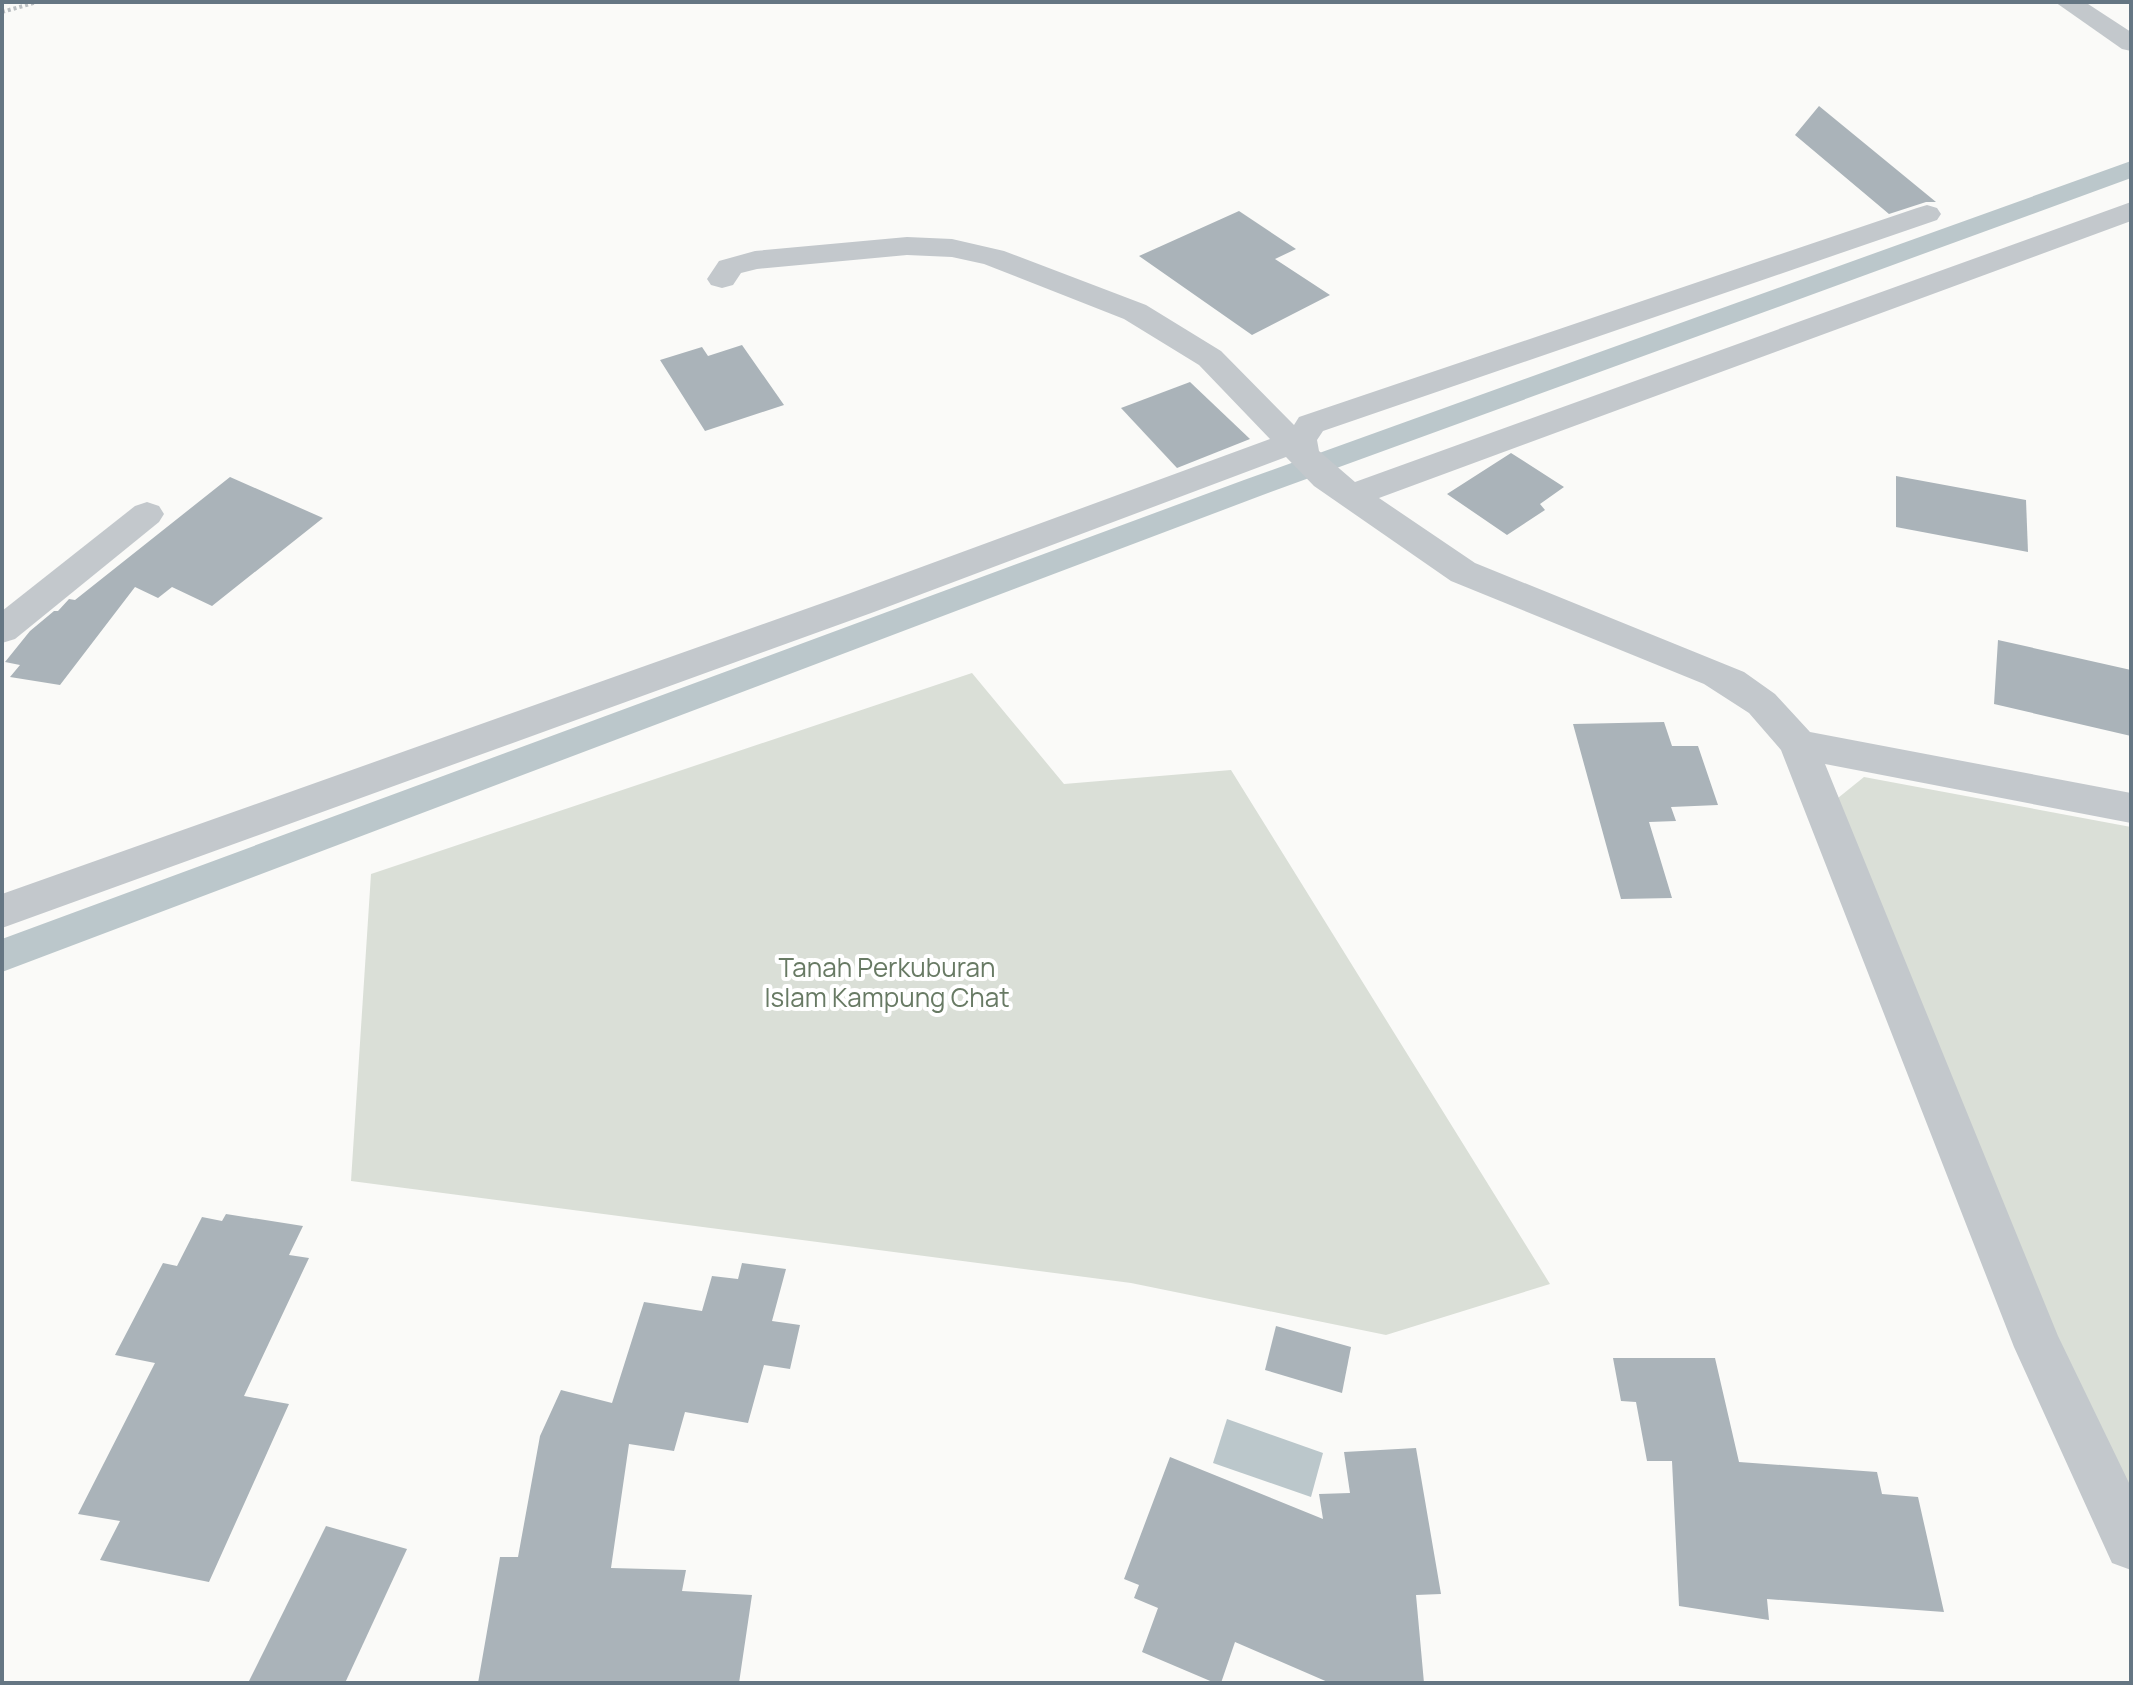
<svg xmlns="http://www.w3.org/2000/svg" width="2133" height="1685" viewBox="0 0 2133 1685" font-family="Manrope,sans-serif">
<style>
.green{fill:#dadfd7}
.water{fill:#bbc7cb}
.building{fill:#aab3b9}
.lines{fill:none;stroke-linecap:round;stroke-linejoin:round}
.path{stroke:#bbbfc2;stroke-width:4;stroke-dasharray:3 3;stroke-linecap:butt}
.minor{fill:#c3c8cc;fill-rule:evenodd}
.labels{text-anchor:middle;stroke-width:8;stroke-linejoin:round;paint-order:stroke}
.park-label{font-size:26px;fill:#687a64;stroke:#fff}
</style>
<rect width="100%" height="100%" fill="#fafaf8"/>
<!-- green -->
<g class="green">
<polygon points="972,673 1064,784 1231,770 1550,1284 1386,1335 1131,1283 351,1181 371,874"/>
<polygon points="1864,777 2131,827 2131,1498 2077,1386 1833,802"/>
</g>
<!-- water -->
<g class="water">
<polygon points="2131,161 2131,178 1260,496 2,972 2,939 1244,480"/>
<polygon points="1227,1419 1323,1453 1311,1497 1213,1463"/>
</g>
<!-- building -->
<g class="building">
<polygon points="1819,106 1936,202 1926,202 1889,214 1795,135"/>
<polygon points="1239,211 1296,249 1275,259 1330,295 1252,335 1139,256"/>
<polygon points="742,345 784,405 705,431 660,360 702,347 708,356"/>
<polygon points="1190,382 1250,439 1177,468 1121,408"/>
<polygon points="1511,453 1564,487 1540,504 1545,510 1507,535 1447,494"/>
<polygon points="1896,476 2026,500 2028,552 1896,527"/>
<polygon points="230,477 323,518 212,606 172,587 158,598 135,587 60,685 10,677 20,665 5,662 30,631 54,611 58,611 69,599 75,600"/>
<polygon points="1998,640 2131,670 2131,736 1994,704"/>
<polygon points="1664,722 1672,746 1698,746 1718,805 1671,807 1676,821 1649,822 1672,898 1621,899 1573,724"/>
<polygon points="226,1214 303,1226 289,1255 309,1258 244,1396 289,1404 209,1582 100,1560 120,1521 78,1514 155,1363 115,1355 163,1263 177,1266 202,1217 222,1221"/>
<polygon points="742,1263 786,1269 772,1321 800,1325 790,1369 764,1365 748,1423 685,1412 674,1451 629,1444 611,1568 686,1570 682,1591 752,1595 739,1683 478,1683 500,1557 518,1557 540,1436 561,1390 612,1403 644,1302 702,1311 712,1276 738,1279"/>
<polygon points="1276,1326 1351,1347 1342,1393 1265,1370"/>
<polygon points="1613,1358 1715,1358 1739,1462 1877,1472 1882,1494 1918,1497 1944,1612 1767,1599 1769,1620 1679,1606 1672,1461 1647,1461 1636,1402 1621,1401"/>
<polygon points="1416,1448 1441,1594 1416,1595 1424,1683 1330,1683 1235,1642 1221,1683 1215,1683 1142,1652 1158,1608 1134,1598 1139,1585 1124,1579 1170,1457 1323,1519 1319,1494 1350,1493 1344,1452"/>
<polygon points="326,1526 407,1549 345,1683 248,1683"/>
</g>
<g class="lines">
<!-- path -->
<polyline class="path" points="2,12 37,2"/>
<!-- minor -->
<g class="minor">
<polygon points="2055,2 2085,2 2131,32 2131,51 2122,49"/>
<polygon points="2131,202 2131,221 1379,498 1475,563 1744,672 1775,694 1810,732 2131,793 2131,823 1825,764 2058,1336 2131,1487 2131,1570 2112,1563 2014,1347 1781,750 1749,713 1704,684 1451,581 1314,486 1286,457 874,612 2,928 2,894 848,594 1270,439 1199,365 1124,319 984,264 952,257 907,255 757,269 741,273 733,285 722,288 711,285 707,279 719,261 755,251 907,237 952,239 1004,251 1146,305 1221,351 1294,425 1299,417 1917,208 1927,205 1937,208 1941,214 1937,220 1323,431 1317,440 1319,451 1355,482"/>
<polygon points="147,502 159,506 164,514 159,522 15,639 2,643 2,611 135,506"/>
</g>
</g>
<g class="labels">
<!-- park labels -->
<g class="park-label">
<text x="887" y="977">Tanah Perkuburan<tspan x="887" dy="30">Islam Kampung Chat</tspan></text>
</g>
</g>
<!-- border -->
<rect width="2133" height="1685" fill="none" stroke="#657683" stroke-width="8"/>
</svg>
